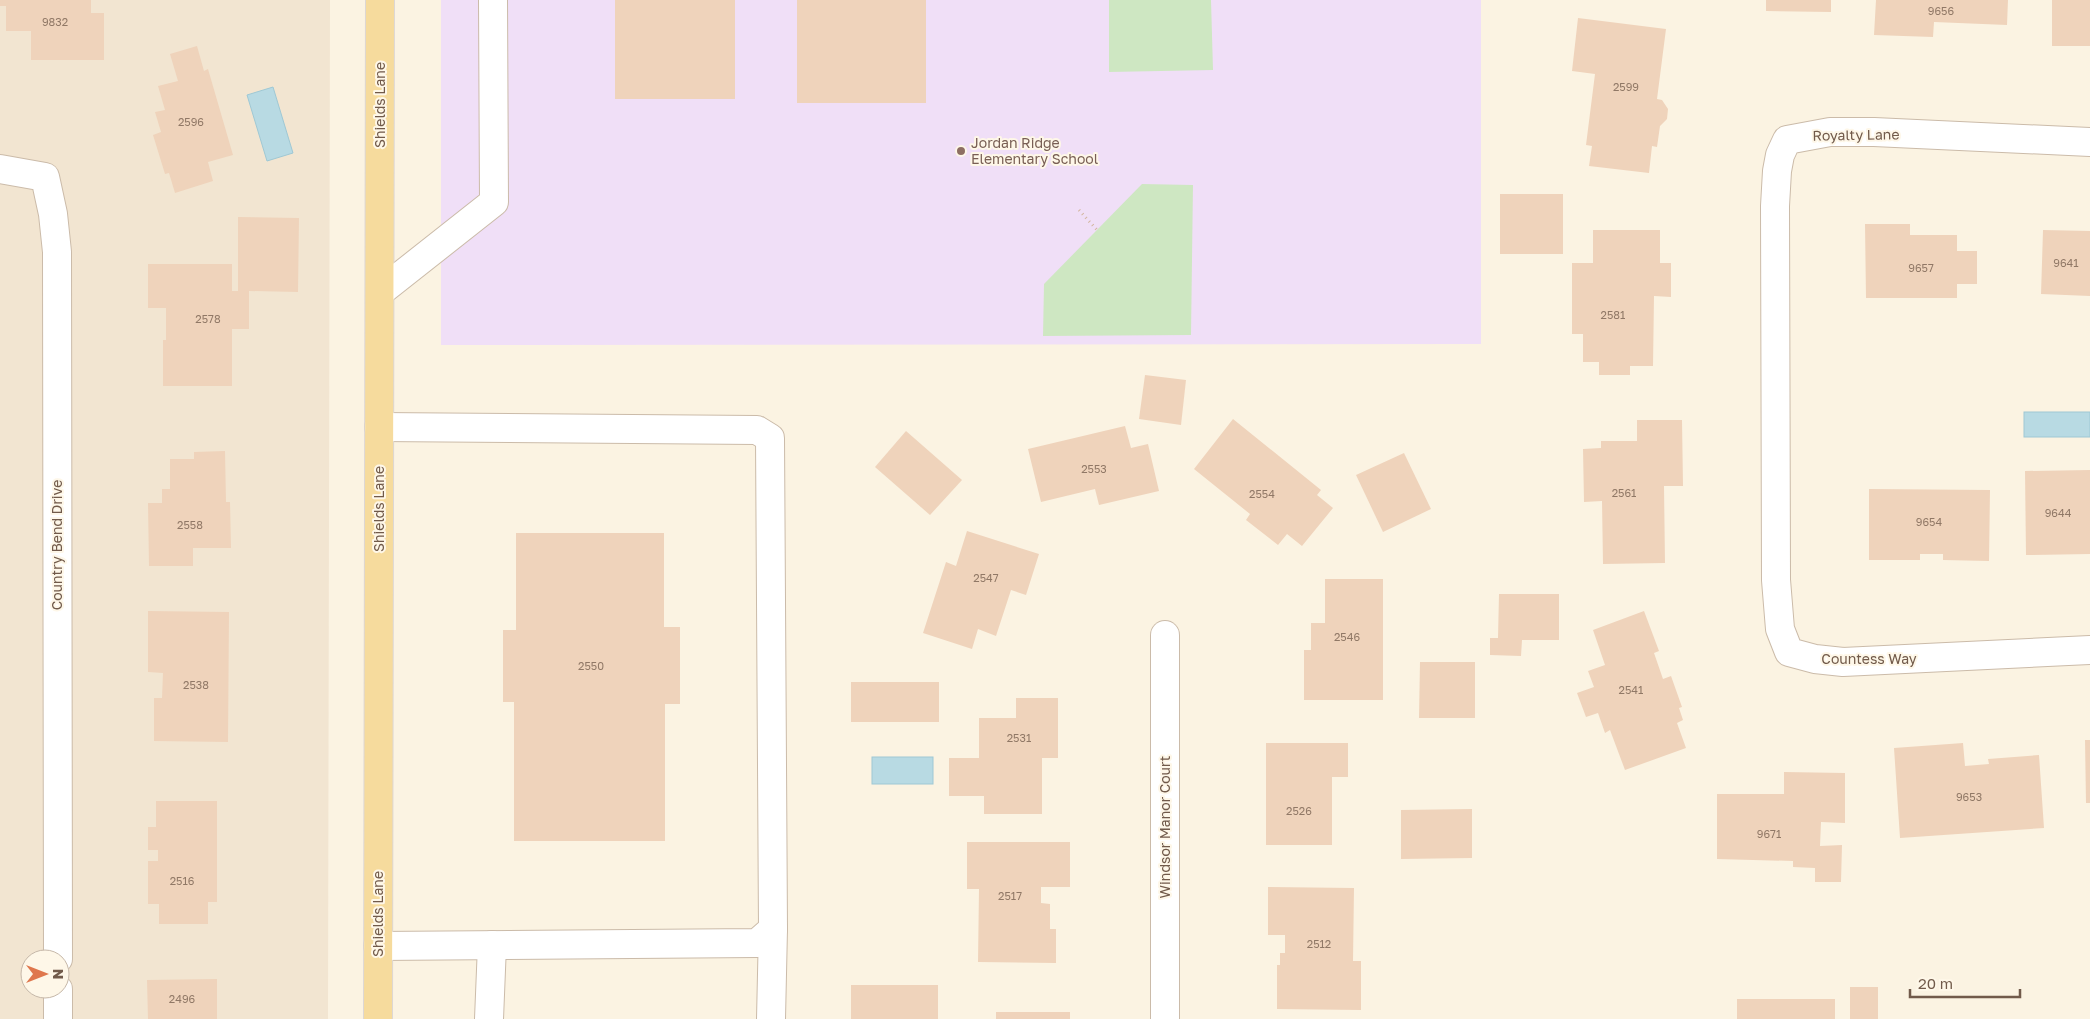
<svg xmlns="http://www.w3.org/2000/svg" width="2090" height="1019" viewBox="0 0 2090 1019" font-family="'Golos Text',sans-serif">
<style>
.residential{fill:#f2e5d1;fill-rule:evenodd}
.education{fill:#f0dff7}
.green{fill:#cee7c2}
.water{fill:#b8dae3;stroke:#9fc8d4}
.building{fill:#efd3bb}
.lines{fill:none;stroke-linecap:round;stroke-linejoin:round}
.minor-casing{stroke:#cbbba9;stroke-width:30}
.major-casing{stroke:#ddd7d4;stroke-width:30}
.path{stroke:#d3b79f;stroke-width:3;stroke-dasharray:1 4;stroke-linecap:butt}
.minor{stroke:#fff;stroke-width:28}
.major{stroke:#f6db9d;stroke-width:28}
.education-dot{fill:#8d6e63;stroke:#fef7e8;stroke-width:2}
.labels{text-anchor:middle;stroke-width:4;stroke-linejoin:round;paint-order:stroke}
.number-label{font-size:11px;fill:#907866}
.street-label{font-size:14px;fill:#715a4a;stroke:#fef7e8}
.education-label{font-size:14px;fill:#785e54;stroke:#fef7e8;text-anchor:start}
</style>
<rect width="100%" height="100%" fill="#fbf3e2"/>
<!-- residential -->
<path class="residential" d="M 0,0 L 330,0 L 328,1019 L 0,1019 ZM 30,959 L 60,959 L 60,989 L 30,989 Z"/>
<!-- education -->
<polygon class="education" points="441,0 1481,0 1481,344 441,345"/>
<!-- green -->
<g class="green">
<polygon points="1109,0 1211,0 1213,70 1109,72"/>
<polygon points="1142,184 1193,185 1191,335 1043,336 1044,284"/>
</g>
<!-- water -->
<g class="water">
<polygon points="273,87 293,153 267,161 247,95"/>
<rect x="2024" y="412" width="66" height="25"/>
<rect x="872" y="757" width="61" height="27"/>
</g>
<!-- building -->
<g class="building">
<polygon points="0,0 91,0 91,13 104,13 104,60 31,60 31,31 6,31 6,6 0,6"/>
<rect x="615" y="0" width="120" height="99"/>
<rect x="797" y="0" width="129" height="103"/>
<polygon points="1766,0 1831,0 1831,12 1766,11"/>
<polygon points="1876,0 2008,0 2007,25 1934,22 1933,37 1874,35"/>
<rect x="2052" y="0" width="38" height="46"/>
<polygon points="1578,18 1666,29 1657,99 1662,100 1668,109 1667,119 1660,126 1657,147 1652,146 1649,173 1589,166 1592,146 1586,145 1595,74 1572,71"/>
<polygon points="197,46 204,71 208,69 233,155 208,162 213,181 175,193 169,173 165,174 153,135 161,132 155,112 165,110 158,86 178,81 170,54"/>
<rect x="1500" y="194" width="63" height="60"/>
<polygon points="238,217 299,218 298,292 249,291 249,329 232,329 232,386 163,386 163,340 166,340 166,308 148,308 148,264 232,264 232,291 238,291"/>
<polygon points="1865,224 1910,224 1910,235 1957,235 1957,251 1977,251 1977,284 1957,284 1957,298 1866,298"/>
<polygon points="1593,230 1660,230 1660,263 1671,263 1671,297 1654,296 1653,366 1630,366 1630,375 1599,375 1599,362 1583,362 1583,334 1572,334 1572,263 1593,263"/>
<polygon points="2043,230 2090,231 2090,296 2041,294"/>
<polygon points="1145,375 1186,380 1181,425 1139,419"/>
<polygon points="1233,419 1321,490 1317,495 1333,508 1302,546 1287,534 1278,545 1246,520 1250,514 1194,469"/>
<polygon points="1637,420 1682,420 1683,486 1664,486 1665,563 1603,564 1602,501 1584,502 1583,449 1601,448 1601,441 1637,441"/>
<polygon points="1125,426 1131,448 1148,444 1159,491 1099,505 1095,489 1041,502 1028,449"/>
<polygon points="906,431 962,480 930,515 875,467"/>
<polygon points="225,451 226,502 230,502 231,548 193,548 193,566 149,566 148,503 162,503 162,489 170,489 170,459 194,459 194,452"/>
<polygon points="1404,453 1431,509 1383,532 1356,475"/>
<polygon points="2090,470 2090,554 2026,555 2025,471"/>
<polygon points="1869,489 1990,490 1989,561 1943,560 1943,554 1920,554 1920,560 1869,560"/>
<polygon points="967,531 1039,554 1026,595 1011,590 996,636 978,629 972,649 923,633 946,562 956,566"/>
<polygon points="516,533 664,533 664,627 680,627 680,704 665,704 665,841 514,841 514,702 503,702 503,630 516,630"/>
<polygon points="1325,579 1383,579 1383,700 1304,700 1304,650 1311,650 1311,623 1325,623"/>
<polygon points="1499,594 1559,594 1559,640 1522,640 1521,656 1490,655 1490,638 1498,638"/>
<polygon points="148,611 229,612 228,742 154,741 154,698 162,698 163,673 148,672"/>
<polygon points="1644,611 1659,651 1654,653 1663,679 1671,676 1682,707 1679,708 1683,720 1677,723 1686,748 1625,770 1610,730 1605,733 1598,713 1586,717 1577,693 1594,687 1588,671 1605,665 1593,630"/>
<polygon points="1420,662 1475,662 1475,718 1419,718"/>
<rect x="851" y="682" width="88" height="40"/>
<polygon points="1016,698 1058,698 1058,758 1042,758 1042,814 984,814 984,796 949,796 949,758 979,758 979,718 1016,718"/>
<polygon points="2085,740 2090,740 2090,803 2086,803"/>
<polygon points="1266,743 1348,743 1348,777 1332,777 1332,845 1266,845"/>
<polygon points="1963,743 1965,766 1989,764 1988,759 2039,755 2044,828 1900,838 1894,748"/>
<polygon points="1784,772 1845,773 1845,823 1821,822 1820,846 1842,845 1841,882 1815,882 1815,868 1793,867 1793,861 1717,859 1717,794 1784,794"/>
<polygon points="156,801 217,801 217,902 208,902 208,924 159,924 159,904 148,904 148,861 158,861 158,850 148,850 148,827 156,827"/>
<polygon points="1472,809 1472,858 1401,859 1401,810"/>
<polygon points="967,842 1070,842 1070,887 1041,887 1041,903 1050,904 1050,929 1056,929 1056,963 978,962 979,889 967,889"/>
<polygon points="1268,887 1354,888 1353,961 1361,961 1361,1010 1277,1009 1277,965 1280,965 1280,953 1285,953 1285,935 1268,935"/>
<polygon points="217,979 217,1019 148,1019 147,980"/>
<rect x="851" y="985" width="87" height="34"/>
<rect x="1850" y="987" width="28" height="32"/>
<rect x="1737" y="999" width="98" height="20"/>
<rect x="996" y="1012" width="74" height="7"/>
</g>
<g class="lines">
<defs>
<g id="minor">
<polyline points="2090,142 1874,132 1830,132 1787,140 1780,155 1777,171 1775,206 1776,580 1780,629 1789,652 1815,659 1843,662 2090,650"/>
<polyline points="0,169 45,177 53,214 57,252 58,959"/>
<polyline points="380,292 494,202 493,0"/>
<polyline points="1165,635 1165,1019"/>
<polyline points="378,946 757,943 773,929 770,438 757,430 379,427"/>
<polyline points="58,989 58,1019"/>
<polyline points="489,1019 492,945"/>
<polyline points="771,1019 773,929"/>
</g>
<polyline id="major" points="378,1019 380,0"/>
</defs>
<!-- minor casing -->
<use href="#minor" class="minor-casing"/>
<!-- major casing -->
<use href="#major" class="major-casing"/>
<!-- path -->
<polyline class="path" points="1079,210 1097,230"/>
<!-- minor -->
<use href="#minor" class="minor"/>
<!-- major -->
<use href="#major" class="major"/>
</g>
<!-- markers -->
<circle class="education-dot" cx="961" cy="151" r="5"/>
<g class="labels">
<!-- number labels -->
<g class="number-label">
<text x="1941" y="15">9656</text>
<text x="55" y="26">9832</text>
<text x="1626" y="91">2599</text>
<text x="191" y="126">2596</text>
<text x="2066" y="267">9641</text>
<text x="1921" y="272">9657</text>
<text x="1613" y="319">2581</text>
<text x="208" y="323">2578</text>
<text x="1094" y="473">2553</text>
<text x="1624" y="497">2561</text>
<text x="1262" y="498">2554</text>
<text x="2058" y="517">9644</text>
<text x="1929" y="526">9654</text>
<text x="190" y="529">2558</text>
<text x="986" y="582">2547</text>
<text x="1347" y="641">2546</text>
<text x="591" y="670">2550</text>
<text x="196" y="689">2538</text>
<text x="1631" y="694">2541</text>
<text x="1019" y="742">2531</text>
<text x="1969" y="801">9653</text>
<text x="1299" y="815">2526</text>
<text x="1769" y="838">9671</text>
<text x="182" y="885">2516</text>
<text x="1010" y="900">2517</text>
<text x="1319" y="948">2512</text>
<text x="182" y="1003">2496</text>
</g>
<!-- street labels -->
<g class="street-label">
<text transform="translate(380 105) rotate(-90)" y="5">Shields Lane</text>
<text transform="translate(1856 135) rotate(-1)" y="5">Royalty Lane</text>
<text transform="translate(379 509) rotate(-90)" y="5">Shields Lane</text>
<text transform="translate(57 545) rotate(-90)" y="5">Country Bend Drive</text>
<text x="1869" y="664">Countess Way</text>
<text transform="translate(1165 827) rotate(-90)" y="5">Windsor Manor Court</text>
<text transform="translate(378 914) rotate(-90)" y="5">Shields Lane</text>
</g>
<!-- education labels -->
<g class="education-label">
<text x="971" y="148">Jordan Ridge<tspan x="971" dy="16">Elementary School</tspan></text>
</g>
</g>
<!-- north arrow -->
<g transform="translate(45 974) rotate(90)"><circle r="24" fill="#fef7e8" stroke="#c6b8a9"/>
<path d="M0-4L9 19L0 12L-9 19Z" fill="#df774d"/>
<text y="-8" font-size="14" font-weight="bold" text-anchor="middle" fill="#715a4a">N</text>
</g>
<!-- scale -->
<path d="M1910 989v8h110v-8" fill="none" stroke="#715a4a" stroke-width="2.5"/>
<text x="1918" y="989" font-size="15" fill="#715a4a" stroke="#fef7e8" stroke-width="4" paint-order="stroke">20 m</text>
</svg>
